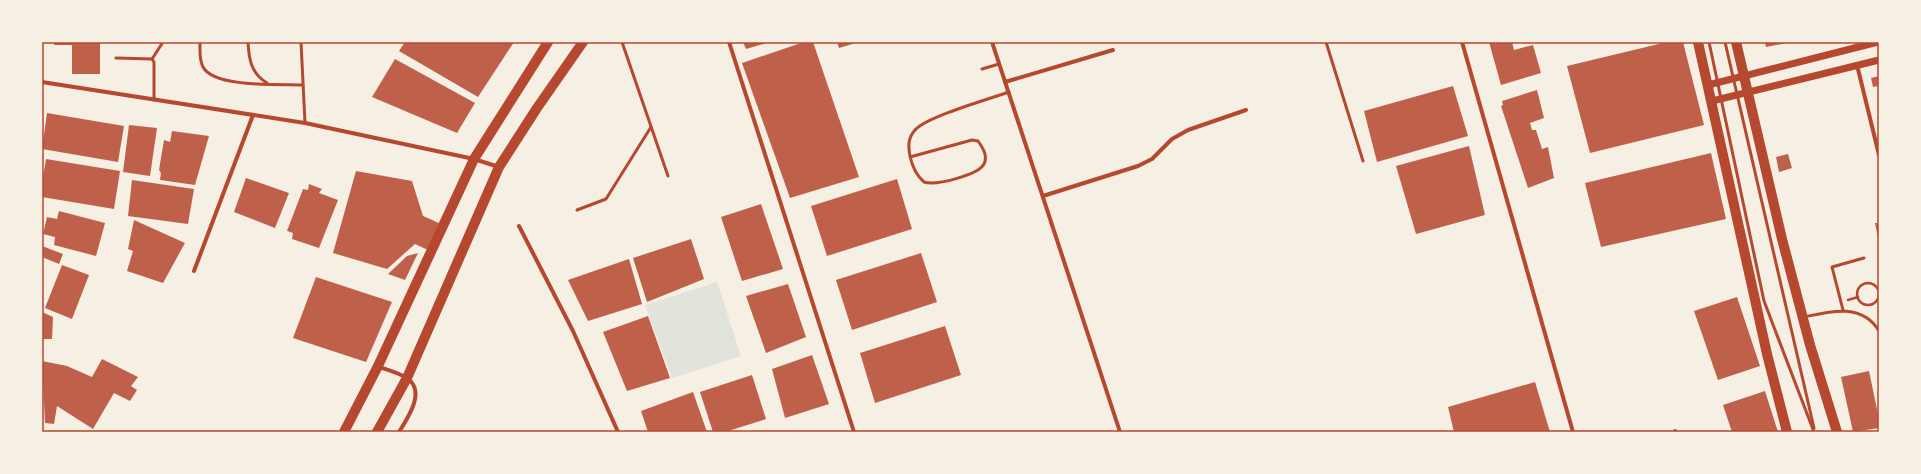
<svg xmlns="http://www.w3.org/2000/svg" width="1921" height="474" viewBox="0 0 1921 474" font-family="Karla,sans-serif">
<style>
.green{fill:#e2e4dc}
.building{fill:#bf614a}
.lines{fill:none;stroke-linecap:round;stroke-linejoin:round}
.path{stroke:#b5482f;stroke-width:2.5}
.service{stroke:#b5482f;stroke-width:3}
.minor{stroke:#b5482f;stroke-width:4}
.tertiary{stroke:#b5482f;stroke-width:7}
.primary{stroke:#b5482f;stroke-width:10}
.neatline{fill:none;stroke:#b5482f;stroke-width:1.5}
</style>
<rect width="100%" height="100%" fill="#f6efe4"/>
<!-- green -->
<polygon class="green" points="717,282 741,356 672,378 645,305"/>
<!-- building -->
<g class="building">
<polygon points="54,42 100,42 100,74 72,74 72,45 54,45"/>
<polygon points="405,42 514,42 478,97 399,51"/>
<polygon points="743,42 770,42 746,49"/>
<polygon points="804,42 813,42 859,177 790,198 742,63"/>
<polygon points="837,42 859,42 839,48"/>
<polygon points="1489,42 1512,42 1514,50 1533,45 1541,73 1501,85"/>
<polygon points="1667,42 1683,42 1704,125 1590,153 1567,66"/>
<polygon points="1765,42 1787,42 1787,43 1766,47"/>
<polygon points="395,59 475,103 457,133 372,97"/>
<polygon points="1879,76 1879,86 1873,87 1871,78"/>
<polygon points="1453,86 1468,136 1377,162 1364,111"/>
<polygon points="1537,90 1544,118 1530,123 1532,130 1536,130 1542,149 1548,147 1554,178 1528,188 1501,106 1503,105 1502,101"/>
<polygon points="47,113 124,126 118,162 42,149"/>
<polygon points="129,125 157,128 150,176 123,172"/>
<polygon points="172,131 209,136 195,185 160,180 161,173 159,170 164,140 170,142"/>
<polygon points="1469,146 1485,215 1416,234 1396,166"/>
<polygon points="1711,153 1726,219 1601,247 1585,183"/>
<polygon points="1788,154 1792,168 1779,172 1776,157"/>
<polygon points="46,159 120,171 114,209 42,197 42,183"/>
<polygon points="356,171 412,181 423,216 439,223 428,250 415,244 387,269 333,253"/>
<polygon points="246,178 289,193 275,228 234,212"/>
<polygon points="897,179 912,229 827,256 811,206"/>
<polygon points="132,180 194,189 188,224 128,216"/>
<polygon points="309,184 322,189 319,193 338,200 319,248 292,239 293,233 287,231 303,189 308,190"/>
<polygon points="761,204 783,269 742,281 721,217"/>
<polygon points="59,211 105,223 96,256 54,245 55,237 43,234 47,217 57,219"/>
<polygon points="134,220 185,243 163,283 127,271 133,251 128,249"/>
<polygon points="1875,223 1879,223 1879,237 1878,238"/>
<polygon points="691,239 704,279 647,302 633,258"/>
<polygon points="42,246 63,254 59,264 42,257"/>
<polygon points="418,253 405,280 388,274 407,256"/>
<polygon points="921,253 937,302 852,330 836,280"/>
<polygon points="629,259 642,304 588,321 568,280"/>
<polygon points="62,265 89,275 72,319 45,308"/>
<polygon points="316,277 392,302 366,362 293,338"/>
<polygon points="788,284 806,337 766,353 746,296"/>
<polygon points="1737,297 1760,366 1718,380 1694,311"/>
<polygon points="42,312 53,317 52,339 42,339"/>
<polygon points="648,316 670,378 627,391 603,332"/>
<polygon points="945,326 961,375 875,403 860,353"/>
<polygon points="812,355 829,404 785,418 772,369"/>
<polygon points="102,359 138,377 131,386 137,390 130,401 114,393 93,429 57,406 54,424 45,423 42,361 67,366 92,377"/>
<polygon points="1869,371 1879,419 1879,428 1853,432 1841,377"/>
<polygon points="752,375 766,419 725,432 713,432 700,392"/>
<polygon points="1535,382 1550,432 1454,432 1448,407"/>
<polygon points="1765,391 1778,432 1732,432 1723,405"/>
<polygon points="693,392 707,432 648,432 641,411"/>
</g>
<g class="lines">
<!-- path -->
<g class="path">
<circle cx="1868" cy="294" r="11"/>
<polyline points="1848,300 1858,297"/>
</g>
<!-- service -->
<g class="service">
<path d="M 200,42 C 200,50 199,59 203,67 C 214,88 281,84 303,85"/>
<path d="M 248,42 C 249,60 251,73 267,83"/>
<polyline points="301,42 305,123"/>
<polyline points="622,42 668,176"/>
<polyline points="1326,42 1363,161"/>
<polyline points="1709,42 1764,301 1814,432"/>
<polyline points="1725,42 1814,428"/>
<polyline points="116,58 152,59 154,62 154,100"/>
<polyline points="152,59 163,42"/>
<polyline points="982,69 999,64"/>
<path d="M 910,157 L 972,140 L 978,141 C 983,148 988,156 984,164 C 978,175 936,186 924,182 C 916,175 912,166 910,156 C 908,146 908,138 915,130 C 926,117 989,99 1009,92"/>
<polyline points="577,210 606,199 651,127"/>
<polyline points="1843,310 1832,267 1864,258"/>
<path d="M 1804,317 C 1831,311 1862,303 1879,331"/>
</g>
<!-- minor -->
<g class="minor">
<polyline points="729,42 854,432"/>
<polyline points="992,42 1120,432"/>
<polyline points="1462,42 1573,432"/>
<polyline points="1857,65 1879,155"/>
<polyline points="42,82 305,123 474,159 499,167"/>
<polyline points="1005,82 1113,50"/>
<polyline points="1043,196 1138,166 1152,159 1172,139 1188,130 1246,110"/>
<polyline points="519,226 573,331 618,432"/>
<polyline points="194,271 253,115"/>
<path d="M 379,367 C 388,370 400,373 408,379 C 426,392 407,419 399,432"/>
<polyline points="1675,431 1676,432"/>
</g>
<!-- tertiary -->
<g class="tertiary">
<polyline points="1708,85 1878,42"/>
<polyline points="1712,101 1879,60"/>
</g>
<!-- primary -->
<g class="primary">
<polyline points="1698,42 1767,354 1787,432"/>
<polyline points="1736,42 1782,239 1810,345 1837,432"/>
<polyline points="344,432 378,366 474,159 548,42"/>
<polyline points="377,432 407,378 499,167 537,108 583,42"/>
</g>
</g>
<!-- border -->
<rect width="1921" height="474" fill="none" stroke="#f6efe4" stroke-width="86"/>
<rect x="43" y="43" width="1835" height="388" class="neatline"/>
</svg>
